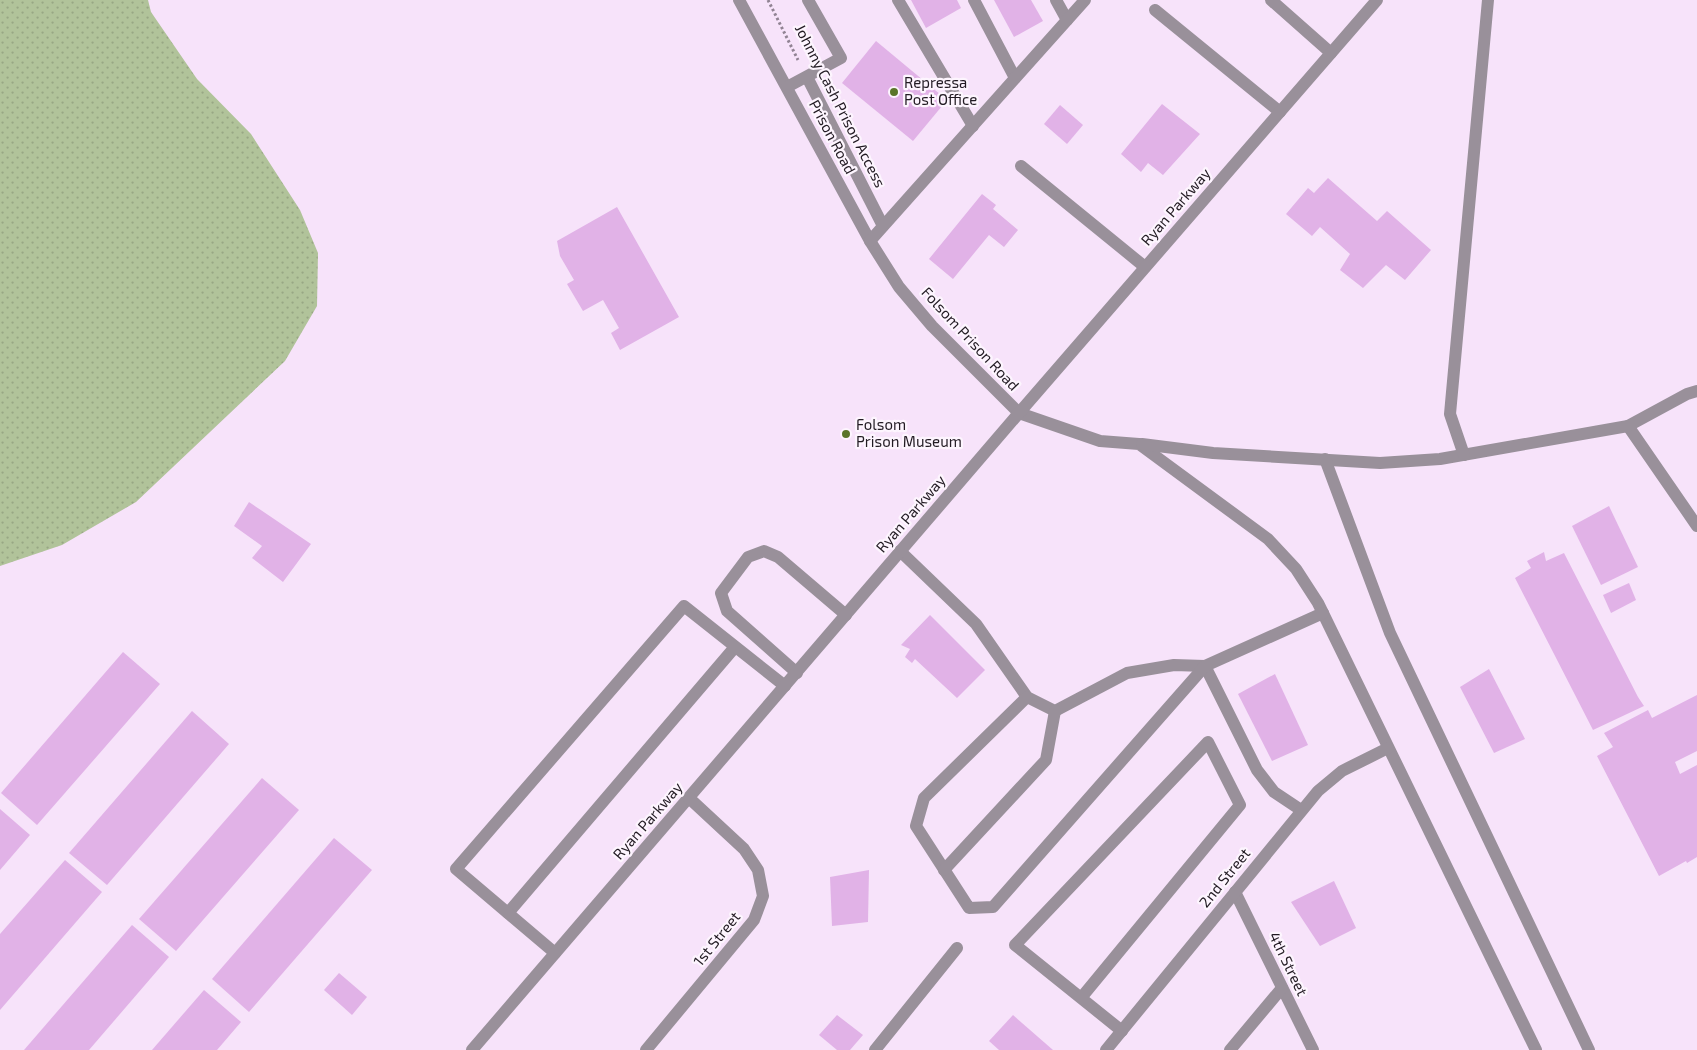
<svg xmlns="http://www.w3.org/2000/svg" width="1697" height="1050" viewBox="0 0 1697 1050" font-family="'Exo 2',sans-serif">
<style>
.grass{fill:url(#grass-dots)}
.building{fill:#e1b2e7}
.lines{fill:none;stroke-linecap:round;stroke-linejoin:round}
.path{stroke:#918393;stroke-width:3;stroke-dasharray:2.5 2.5;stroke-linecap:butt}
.minor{stroke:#99909a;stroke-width:12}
.poi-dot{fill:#5a7529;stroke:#fdf5fe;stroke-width:2}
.labels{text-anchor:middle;stroke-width:4.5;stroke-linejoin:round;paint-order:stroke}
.poi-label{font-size:15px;fill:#221b23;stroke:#fdf5fe;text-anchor:start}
.street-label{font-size:15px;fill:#221b23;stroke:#fdf5fe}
</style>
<defs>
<pattern id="grass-dots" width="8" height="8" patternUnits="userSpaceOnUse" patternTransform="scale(1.25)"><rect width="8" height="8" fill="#b1c39a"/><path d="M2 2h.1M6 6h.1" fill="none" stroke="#98a784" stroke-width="1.8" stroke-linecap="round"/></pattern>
</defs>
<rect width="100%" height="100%" fill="#f7e3fa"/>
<!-- grass -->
<polygon class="grass" points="0,0 148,0 151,12 197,79 251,134 300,210 318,253 317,306 285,361 136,502 62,545 0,566"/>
<!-- building -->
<g class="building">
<polygon points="911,0 957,0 961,8 926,28"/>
<polygon points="994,0 1031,0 1043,21 1014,37"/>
<polygon points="876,41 947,100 913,141 842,83"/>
<polygon points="1162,104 1200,134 1163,175 1148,163 1141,172 1121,154"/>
<polygon points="1060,105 1083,125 1067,144 1044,124"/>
<polygon points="1328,178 1377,221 1387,211 1431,250 1405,280 1386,265 1363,288 1340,270 1350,254 1320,227 1312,236 1286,214 1308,188 1314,193"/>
<polygon points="982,194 996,205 993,209 1018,230 1004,247 989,235 953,279 929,259"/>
<polygon points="617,207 679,317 620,350 611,333 619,328 603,300 583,311 567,284 574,280 560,256 557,241"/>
<polygon points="249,502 311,544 283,582 252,558 262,546 234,526"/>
<polygon points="1609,506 1638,567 1601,585 1572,526"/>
<polygon points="1544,552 1546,561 1564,553 1638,697 1644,706 1593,730 1515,578 1531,568 1527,561"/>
<polygon points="1629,583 1636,600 1611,613 1603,595"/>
<polygon points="930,615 985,670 957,698 915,659 912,663 905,657 910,649 901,645"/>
<polygon points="123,652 160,684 37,825 1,793"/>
<polygon points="1489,669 1525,739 1494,753 1460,687"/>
<polygon points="1275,674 1308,745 1272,761 1238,694"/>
<polygon points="1697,695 1697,751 1675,762 1680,774 1697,765 1697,857 1687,863 1686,861 1659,876 1597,756 1613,747 1604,733 1648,710 1652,718"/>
<polygon points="192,711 229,744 107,885 69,853"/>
<polygon points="262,778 299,810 176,951 139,919"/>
<polygon points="0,809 30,835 0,870"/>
<polygon points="334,838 372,870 249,1012 212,979"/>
<polygon points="65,860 102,892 0,1010 0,934"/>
<polygon points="869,870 868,922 832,926 830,877"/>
<polygon points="1334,881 1356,928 1320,946 1291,902"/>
<polygon points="132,925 169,957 89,1050 24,1050"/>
<polygon points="339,973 367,997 352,1015 324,990"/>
<polygon points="204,990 241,1022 217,1050 152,1050"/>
<polygon points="837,1015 863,1035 850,1050 837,1050 819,1035"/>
<polygon points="1013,1015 1053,1050 999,1050 989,1041"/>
</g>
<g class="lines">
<!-- path -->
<polyline class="path" points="768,0 798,60"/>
<!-- minor -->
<g class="minor">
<polyline points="739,0 870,241 899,287 932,326 1019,413 1100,441 1139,444 1268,539 1296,569 1318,603 1536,1050"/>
<polyline points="898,0 973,126"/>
<polyline points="974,0 1015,78"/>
<polyline points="1056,0 1067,20"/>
<polyline points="1271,0 1331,53"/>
<polyline points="1155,10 1280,112"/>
<polyline points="807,77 883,226"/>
<polyline points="787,87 841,58 808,0"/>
<polyline points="1021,166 1145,267"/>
<polyline points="870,241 1085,0"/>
<polyline points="1628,426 1697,526"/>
<polyline points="1142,444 1213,453 1380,463 1440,459 1628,426 1687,394 1697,391"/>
<polyline points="1464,455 1450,414 1451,403 1488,0"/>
<polyline points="1325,459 1390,633 1589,1050"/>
<polyline points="900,551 976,624 1027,697 1055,711 1127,673 1174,665 1205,666"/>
<polyline points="1205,666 1257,770 1274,792 1301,810"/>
<polyline points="797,673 727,611 721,593 748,557 764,551 778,557 846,615"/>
<polyline points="1027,697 924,798 916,826 969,908 993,907 1205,666 1323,613"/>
<polyline points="944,870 1046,760 1055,711"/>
<polyline points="1235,892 1313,1050"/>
<polyline points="508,913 735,647"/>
<polyline points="555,953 456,869 684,606 785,686"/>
<polyline points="1081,998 1240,805 1208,742 1015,945 1122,1031"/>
<polyline points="472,1050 1019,413 1377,0"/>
<polyline points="646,1050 754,920 763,896 758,870 744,849 689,798"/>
<polyline points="875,1050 957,948"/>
<polyline points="1106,1050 1318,791 1342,771 1388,748"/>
<polyline points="1230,1050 1282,988"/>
</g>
</g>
<!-- markers -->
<g class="poi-dot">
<circle cx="894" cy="92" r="5"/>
<circle cx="846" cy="434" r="5"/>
</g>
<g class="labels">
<!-- poi labels -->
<g class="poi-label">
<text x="904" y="88">Repressa<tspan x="904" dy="17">Post Office</tspan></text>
<text x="856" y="430">Folsom<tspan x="856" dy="17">Prison Museum</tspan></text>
</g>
<!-- street labels -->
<g class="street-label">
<text transform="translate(840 106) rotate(63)" y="5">Johnny Cash Prison Access</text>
<text transform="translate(832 137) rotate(62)" y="5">Prison Road</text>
<text transform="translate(1176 207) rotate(-49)" y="5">Ryan Parkway</text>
<text transform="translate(970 339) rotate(47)" y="5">Folsom Prison Road</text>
<text transform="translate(911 514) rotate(-49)" y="5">Ryan Parkway</text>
<text transform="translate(648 821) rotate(-49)" y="5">Ryan Parkway</text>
<text transform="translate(1225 878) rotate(-51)" y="5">2nd Street</text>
<text transform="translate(717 939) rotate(-51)" y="5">1st Street</text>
<text transform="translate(1288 964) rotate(64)" y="5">4th Street</text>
</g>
</g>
</svg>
